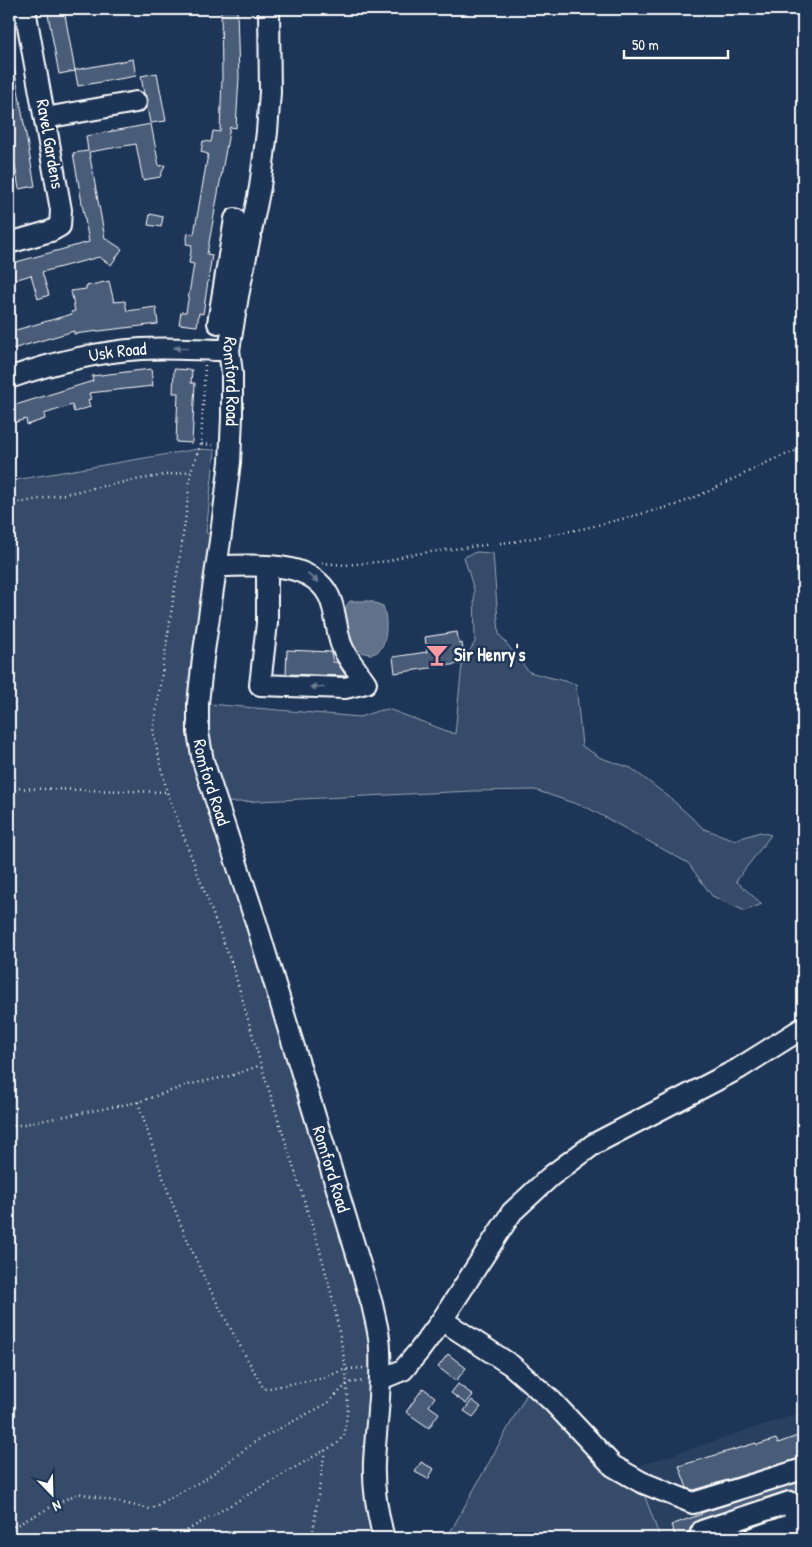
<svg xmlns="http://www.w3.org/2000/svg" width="812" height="1547" viewBox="0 0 812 1547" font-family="'Patrick Hand',sans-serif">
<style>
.built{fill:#2a4161}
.green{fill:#364b69;stroke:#9aa5b4}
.water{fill:#617289;stroke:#a0aab8}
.building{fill:#4a5d79;stroke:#fff}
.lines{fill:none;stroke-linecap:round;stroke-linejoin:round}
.minor-casing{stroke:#fff;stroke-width:24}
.path{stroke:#fff;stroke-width:2.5;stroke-dasharray:1 4;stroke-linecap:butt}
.minor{stroke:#1d3557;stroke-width:20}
.oneway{fill:#6c7c92}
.labels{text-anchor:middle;stroke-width:4.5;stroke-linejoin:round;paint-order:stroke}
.street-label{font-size:18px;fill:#fff;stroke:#1d3557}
.poi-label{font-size:18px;font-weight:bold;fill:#fff;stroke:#1d3557;text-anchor:start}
</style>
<rect width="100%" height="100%" fill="#1d3557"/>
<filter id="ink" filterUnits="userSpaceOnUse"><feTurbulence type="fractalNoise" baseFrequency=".02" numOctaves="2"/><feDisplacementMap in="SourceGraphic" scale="10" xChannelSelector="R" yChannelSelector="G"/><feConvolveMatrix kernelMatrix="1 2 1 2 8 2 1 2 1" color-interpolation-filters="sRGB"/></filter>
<g filter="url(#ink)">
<!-- built -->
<polygon class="built" points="803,1412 803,1538 660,1538 635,1467"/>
<!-- green -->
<g class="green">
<polygon points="198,449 215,450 206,533 221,534 198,703 360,717 377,711 388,709 455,734 462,664 475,642 474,590 464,557 476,552 493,553 499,634 529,672 576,684 582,746 601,758 631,768 669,797 704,829 735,840 760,832 771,835 736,881 762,904 745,911 712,896 688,863 588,808 535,790 472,791 217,803 365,1283 379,1413 387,1538 9,1538 9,481"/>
<polygon points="528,1392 547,1409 569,1436 606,1474 644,1494 660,1538 447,1538"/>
</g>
<!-- water -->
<path class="water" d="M 350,601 L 370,601 L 383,606 C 388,618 389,653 371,654 C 365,654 358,650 352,648 C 347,631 337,616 350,601 Z"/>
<!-- building -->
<g class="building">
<polygon points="47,9 64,9 75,71 59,74"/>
<polygon points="221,9 237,9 239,77 236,128 230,127 207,254 212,255 203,314 199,313 197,326 179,324 181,312 186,312 194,264 189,263 192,245 186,244 188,233 194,234 208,154 201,152 203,141 211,142 213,131 220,132 222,78"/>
<polygon points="133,59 136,76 78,86 75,70"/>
<polygon points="14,67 35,186 19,189 9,130 9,68"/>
<polygon points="157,73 166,121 150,123 147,107 148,99 144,94 141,76"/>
<polygon points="151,124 159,166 165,165 160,177 143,180 136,144 89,152 105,238 122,249 111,265 99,257 42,272 49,295 38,299 31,275 11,281 9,264 89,242 73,153 88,151 86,136"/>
<polygon points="150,214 163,217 161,227 148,225"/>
<polygon points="109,281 114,302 125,301 127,311 156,307 158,324 74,334 74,331 9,350 9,332 72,314 71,312 75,311 71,291 86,289 86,286"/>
<polygon points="151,369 153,386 89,393 91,399 88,400 90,407 74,412 72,405 44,414 45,419 27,425 26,419 9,424 9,407 93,381 92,376"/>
<polygon points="174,369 192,370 191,383 195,383 192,443 176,442 178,393 173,393"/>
<polygon points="457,632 459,644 462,643 465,663 395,673 393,657 427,652 425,637"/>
<polygon points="287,650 331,652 333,662 337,662 346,676 286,674"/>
<polygon points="448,1354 466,1368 456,1381 438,1367"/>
<polygon points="458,1384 473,1395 466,1404 451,1393"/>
<polygon points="423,1388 435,1397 429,1406 439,1413 429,1428 406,1412"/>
<polygon points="472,1400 481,1407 473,1417 464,1411"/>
<polygon points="803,1434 803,1457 694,1490 687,1488 679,1466 756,1443 757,1445 776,1439 778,1443"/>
<polygon points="421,1462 434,1469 428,1479 415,1472"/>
<polygon points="803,1481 803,1503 797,1493 792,1490 786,1491 698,1520 691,1526 687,1538 676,1538 671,1525 702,1514 701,1513"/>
</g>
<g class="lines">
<defs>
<g id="minor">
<path id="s1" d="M 269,9 L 270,92 L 267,132 L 260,187 L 238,296 L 229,350 L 232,373 L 232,417 L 230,462 L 221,534 L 203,658 L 198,703 L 198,732 L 203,761 L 256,922 L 372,1304 C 375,1319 380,1334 380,1350 C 382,1387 376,1424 374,1462 C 373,1488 377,1513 384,1538"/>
<polyline points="45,118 136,102"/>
<polyline points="9,243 51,231 60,226 61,210 25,9"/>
<polyline points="218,323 235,219"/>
<path id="s2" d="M 9,378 C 52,363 95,352 141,349 C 170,347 200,350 229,350"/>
<path d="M 217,566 C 252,566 310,558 329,596 C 336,611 336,629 341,644 C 346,658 358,671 366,683 L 345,688 L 260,685 L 267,623 L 267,566"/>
<polyline points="442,1320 511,1365 552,1401 613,1466 641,1482 693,1503 803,1469"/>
<polyline points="381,1379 403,1370 419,1351 442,1320 512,1212 551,1176 594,1144 738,1069 803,1028"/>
<polyline points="699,1538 702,1531 790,1502 798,1522 754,1538"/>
</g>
</defs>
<!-- minor casing -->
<use href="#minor" class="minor-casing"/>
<!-- path -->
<g class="path">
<polyline points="205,365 201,444 214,445"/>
<polyline points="201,444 191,471 185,522 153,732 167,792 234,970 261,1065 319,1247 334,1304 346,1369 348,1408 344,1435 337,1444 325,1450"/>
<polyline points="9,505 129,481 191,471"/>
<polyline points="322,563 345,565 389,561 407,555 517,541 586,528 676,505 707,492 772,460 803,448"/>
<polyline points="9,788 167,792"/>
<path d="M 138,1102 C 154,1151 169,1199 190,1246 C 211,1295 238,1342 264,1389 L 323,1378 L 346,1369 L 365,1368"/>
<polyline points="9,1127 138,1102 191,1084 230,1076 261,1065"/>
<polyline points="9,1529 78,1493 150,1509 207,1478 256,1441 328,1403 348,1383 364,1381"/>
<polyline points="174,1538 325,1450 312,1538"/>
</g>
<!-- minor -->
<use href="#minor" class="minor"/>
</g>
<!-- one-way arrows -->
<defs><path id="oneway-solid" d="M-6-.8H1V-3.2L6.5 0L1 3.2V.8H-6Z" transform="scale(1.25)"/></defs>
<g class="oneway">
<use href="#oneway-solid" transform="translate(181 348) rotate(-179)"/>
<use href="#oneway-solid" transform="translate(313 578) rotate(37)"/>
<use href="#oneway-solid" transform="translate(317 687) rotate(-178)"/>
</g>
</g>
<!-- icons -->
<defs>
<symbol id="bar-bare" viewBox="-9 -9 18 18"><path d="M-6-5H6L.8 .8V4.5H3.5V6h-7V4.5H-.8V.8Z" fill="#ff9aa2" stroke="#1d3557" stroke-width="2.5" paint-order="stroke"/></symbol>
</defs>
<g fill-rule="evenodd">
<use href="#bar-bare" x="421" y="639" width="32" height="32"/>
</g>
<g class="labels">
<!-- street labels -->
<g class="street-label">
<text transform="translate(50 144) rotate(80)" y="6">Ravel Gardens</text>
<text dy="6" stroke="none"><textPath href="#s2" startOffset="112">Usk Road</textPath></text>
<text dy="6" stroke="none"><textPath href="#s1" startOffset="376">Romford Road</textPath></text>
<text dy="6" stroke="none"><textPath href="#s1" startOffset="781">Romford Road</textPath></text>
<text dy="6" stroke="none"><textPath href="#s1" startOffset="1186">Romford Road</textPath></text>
</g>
<!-- poi labels -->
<g class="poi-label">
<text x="454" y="661">Sir Henry's</text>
</g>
</g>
<!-- margin -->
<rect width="812" height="1547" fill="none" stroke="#1d3557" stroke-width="30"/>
<rect x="15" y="15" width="782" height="1517" fill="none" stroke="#fff" stroke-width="2" filter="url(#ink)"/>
<!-- north arrow -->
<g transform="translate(52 1494) rotate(157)" stroke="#1d3557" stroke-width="4" paint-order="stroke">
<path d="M0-4L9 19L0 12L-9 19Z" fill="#ffffff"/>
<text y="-8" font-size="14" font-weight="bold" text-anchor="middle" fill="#ffffff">N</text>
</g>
<!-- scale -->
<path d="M624 50v8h104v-8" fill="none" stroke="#ffffff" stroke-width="2.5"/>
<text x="632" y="50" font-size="15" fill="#ffffff" stroke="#1d3557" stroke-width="4" paint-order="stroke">50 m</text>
</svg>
